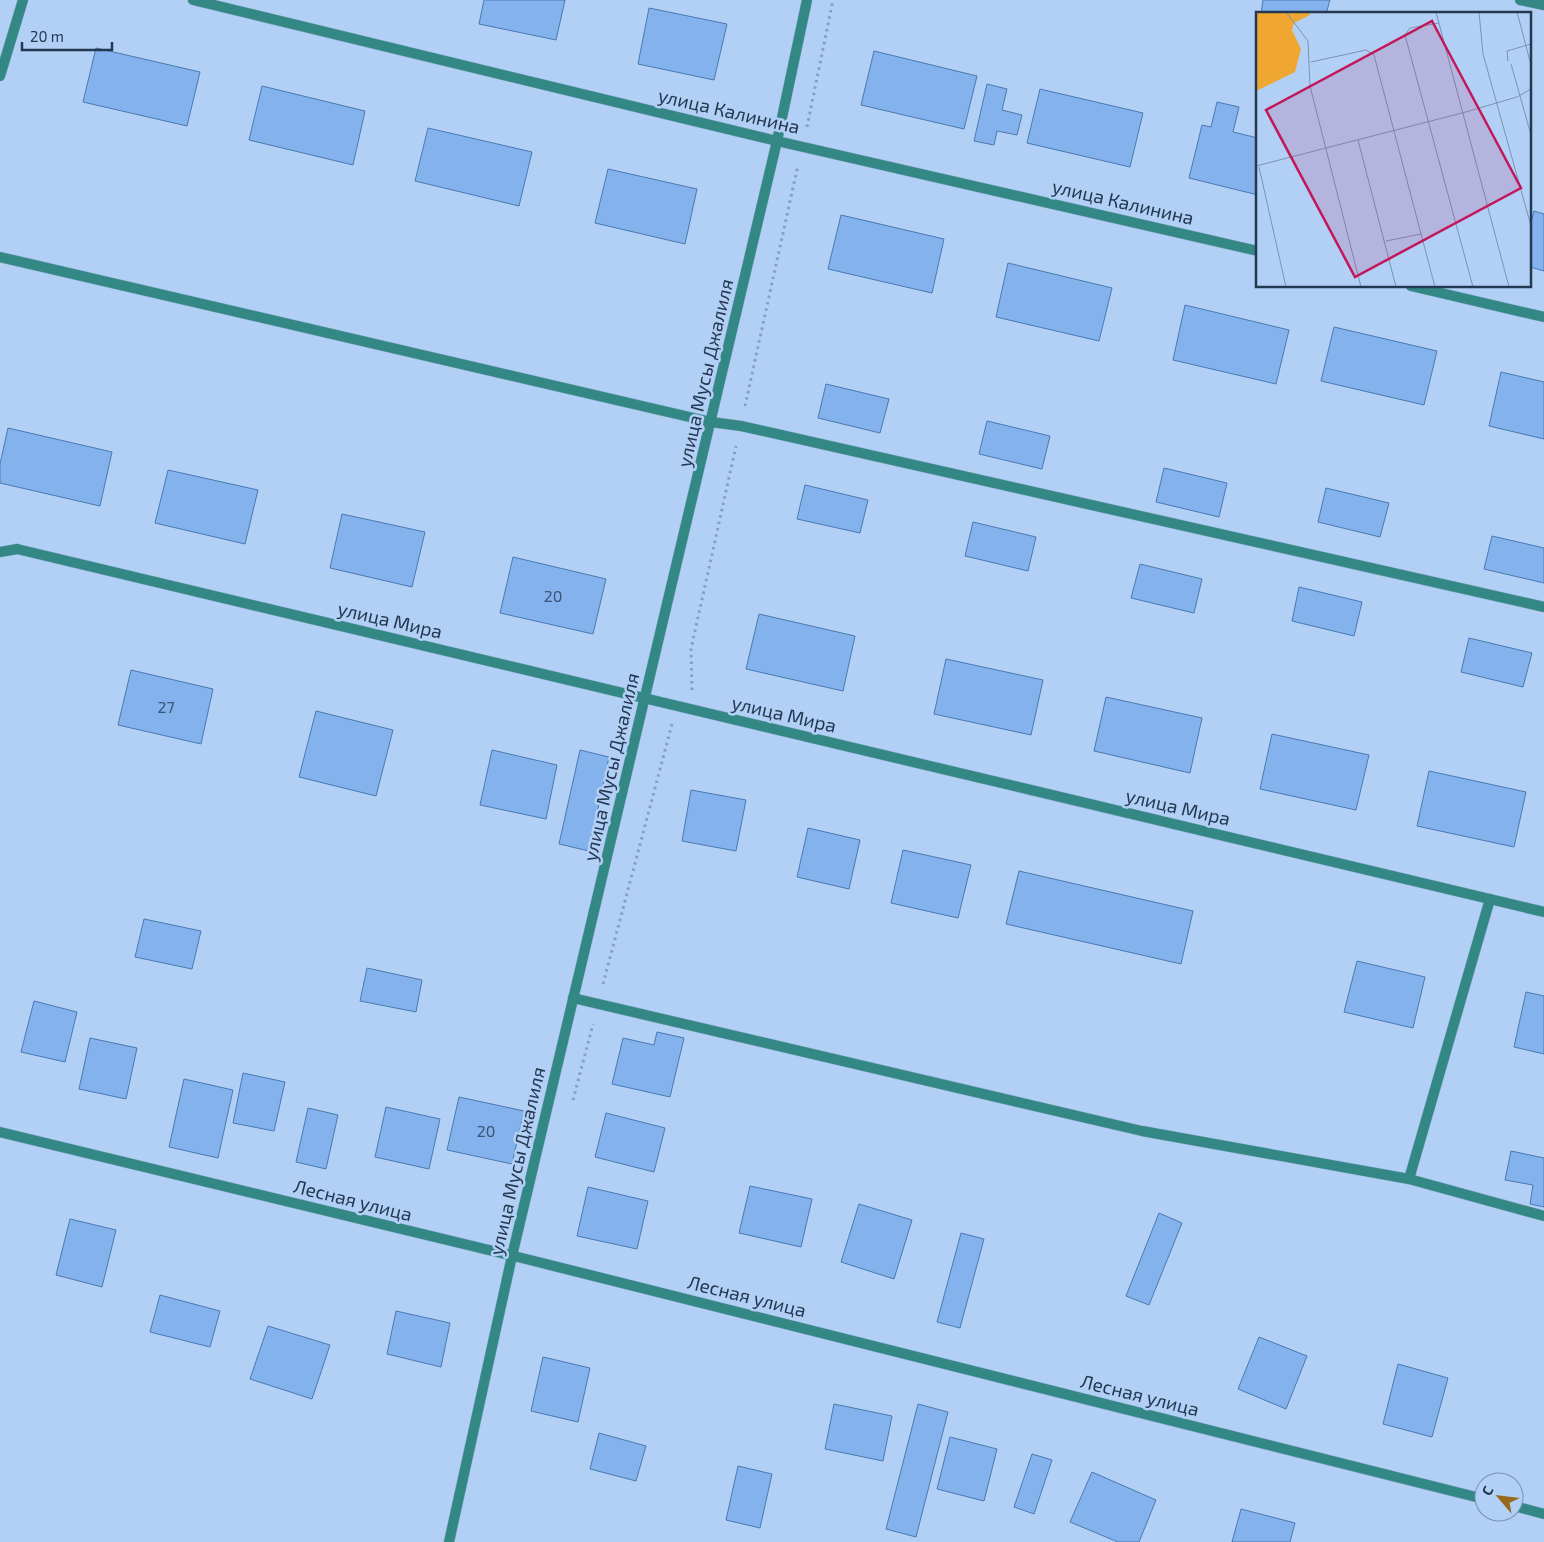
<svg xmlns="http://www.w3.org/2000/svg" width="1544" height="1542" viewBox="0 0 1544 1542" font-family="'Exo 2',sans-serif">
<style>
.building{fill:#83b2ec;stroke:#4a79b1}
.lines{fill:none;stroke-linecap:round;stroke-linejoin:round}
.service-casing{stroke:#93afd1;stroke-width:11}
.minor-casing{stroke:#93afd1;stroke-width:11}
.path{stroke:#859fc1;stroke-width:3;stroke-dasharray:2.5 4;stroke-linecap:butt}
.service{stroke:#338886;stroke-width:10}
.minor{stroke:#338886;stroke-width:10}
.labels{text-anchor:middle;stroke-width:5;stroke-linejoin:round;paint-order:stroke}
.number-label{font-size:16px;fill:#3c5678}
.street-label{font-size:19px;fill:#243851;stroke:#b2d0f5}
.inset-road{fill:none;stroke:#7993b3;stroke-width:1}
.view{fill:#c2185b;fill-opacity:0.15;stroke:#c2185b;stroke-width:2.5}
.inset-edge{fill:none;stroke:#243851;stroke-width:2.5}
</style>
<rect width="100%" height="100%" fill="#b2d0f5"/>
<!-- building -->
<g class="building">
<polygon points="484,0 565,0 556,40 479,24"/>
<polygon points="1263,0 1330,0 1326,14 1261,14"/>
<polygon points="649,8 727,24 714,80 638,64"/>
<polygon points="96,48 200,72 187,126 83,102"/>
<polygon points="874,51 977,76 964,129 861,105"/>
<polygon points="987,84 1007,89 1002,110 1022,115 1017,135 997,131 994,145 974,141"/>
<polygon points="262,86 365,111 353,165 249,140"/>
<polygon points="1040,89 1143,113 1130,167 1027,143"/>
<polygon points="1217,102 1239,107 1233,132 1258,138 1258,195 1189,178 1202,125 1211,127"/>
<polygon points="428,128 532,152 519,206 415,181"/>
<polygon points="608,169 697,189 685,244 595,223"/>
<polygon points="1534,211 1544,214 1544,271 1530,267 1530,226"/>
<polygon points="841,215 944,239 932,293 828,269"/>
<polygon points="1008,263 1112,288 1099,341 996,317"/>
<polygon points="1185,305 1289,330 1276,384 1173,360"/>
<polygon points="1334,327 1437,351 1424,405 1321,381"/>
<polygon points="1501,372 1544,382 1544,439 1489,426"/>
<polygon points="826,384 889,399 880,433 818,418"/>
<polygon points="987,421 1050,436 1042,469 979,454"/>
<polygon points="8,428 112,452 100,506 0,483 0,464"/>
<polygon points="1164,468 1227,483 1219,517 1156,502"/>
<polygon points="168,470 258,490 245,544 155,523"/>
<polygon points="805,485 868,500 860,533 797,519"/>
<polygon points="1326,488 1389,503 1380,537 1318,522"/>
<polygon points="342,514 425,532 412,587 330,568"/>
<polygon points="973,522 1036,537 1028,571 965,556"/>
<polygon points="1492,536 1544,548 1544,583 1484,569"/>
<polygon points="513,557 606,579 593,634 500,613"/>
<polygon points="1140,564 1202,579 1194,613 1131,598"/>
<polygon points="1299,587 1362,602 1354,636 1292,621"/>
<polygon points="759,614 855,636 843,691 746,669"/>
<polygon points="1469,638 1532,653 1523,687 1461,672"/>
<polygon points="946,659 1043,680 1031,735 934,714"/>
<polygon points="131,670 213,689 201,744 118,725"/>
<polygon points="1106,697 1202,718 1190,773 1094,751"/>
<polygon points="316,711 393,730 376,796 299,777"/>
<polygon points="1272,734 1369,755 1356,810 1260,789"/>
<polygon points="492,750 557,765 546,819 480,805"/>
<polygon points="580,750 609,757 589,851 559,844"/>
<polygon points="1429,771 1526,792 1514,847 1417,826"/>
<polygon points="691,790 746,800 736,851 682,841"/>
<polygon points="808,828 860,840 849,889 797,877"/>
<polygon points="903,850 971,865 958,918 891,903"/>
<polygon points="1019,871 1193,911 1181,964 1006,924"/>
<polygon points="144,919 201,931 192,969 135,957"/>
<polygon points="1357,961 1425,977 1413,1028 1344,1012"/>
<polygon points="367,968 422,980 416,1012 360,1001"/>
<polygon points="1526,992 1544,996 1544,1054 1514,1047"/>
<polygon points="34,1001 77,1012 65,1062 21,1052"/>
<polygon points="657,1032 684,1038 670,1097 612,1084 623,1038 654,1045"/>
<polygon points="90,1038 137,1048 126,1099 79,1089"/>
<polygon points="243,1073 285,1082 274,1131 233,1123"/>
<polygon points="184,1079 233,1090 218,1158 169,1147"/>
<polygon points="459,1097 524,1111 512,1164 447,1150"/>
<polygon points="386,1107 440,1119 429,1169 375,1157"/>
<polygon points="308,1108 338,1115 326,1169 296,1162"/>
<polygon points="606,1113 665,1128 654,1172 595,1157"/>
<polygon points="1511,1151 1544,1158 1544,1207 1530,1204 1533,1185 1505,1180"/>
<polygon points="750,1186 812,1199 801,1247 739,1233"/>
<polygon points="588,1187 648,1201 637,1249 577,1236"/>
<polygon points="859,1204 912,1220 894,1279 841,1262"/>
<polygon points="1159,1213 1182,1223 1149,1305 1126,1296"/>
<polygon points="70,1219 116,1230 102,1287 56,1275"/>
<polygon points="961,1233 984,1239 960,1328 937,1322"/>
<polygon points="160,1295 220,1311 210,1347 150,1332"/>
<polygon points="396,1311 450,1323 441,1367 387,1354"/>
<polygon points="268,1326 330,1345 312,1399 250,1379"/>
<polygon points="1259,1337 1307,1356 1286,1409 1238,1389"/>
<polygon points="543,1357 590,1368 578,1422 531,1411"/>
<polygon points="1398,1364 1448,1378 1432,1437 1383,1424"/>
<polygon points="834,1404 892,1416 883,1461 825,1449"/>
<polygon points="918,1404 948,1412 916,1537 886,1529"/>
<polygon points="599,1433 646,1446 636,1481 590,1469"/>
<polygon points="950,1437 997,1449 984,1501 937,1489"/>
<polygon points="1032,1454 1052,1460 1034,1514 1014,1507"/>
<polygon points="738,1466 772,1474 760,1528 726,1520"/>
<polygon points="1092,1472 1156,1500 1139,1542 1118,1542 1070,1522"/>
<polygon points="1241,1509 1295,1523 1290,1542 1232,1542"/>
</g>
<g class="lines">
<defs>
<g id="service">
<polyline points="1520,0 1544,5"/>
<polyline points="0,76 23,0"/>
<polyline points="0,257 711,422 741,426 1544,607"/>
<polyline points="0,552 17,549"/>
<polyline points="573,998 1142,1131 1409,1179 1544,1216"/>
<polyline points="1409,1179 1490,899"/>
</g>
<g id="minor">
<polyline points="193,0 777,141 1258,251"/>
<polyline points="1411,286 1544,317"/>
<polyline points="17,549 1544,912"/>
<polyline points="0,1132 530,1260 1484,1499"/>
<polyline points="1514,1506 1544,1514"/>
<polyline points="449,1542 512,1256 777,141 807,0"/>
</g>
</defs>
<!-- service casing -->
<use href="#service" class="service-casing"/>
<!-- minor casing -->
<use href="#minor" class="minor-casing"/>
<!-- path -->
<g class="path">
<polyline points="807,127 833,0"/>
<polyline points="745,406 798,165"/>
<polyline points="692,690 691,649 736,446"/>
<polyline points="603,984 672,724"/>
<polyline points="573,1100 593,1024"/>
</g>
<!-- service -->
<use href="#service" class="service"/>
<!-- minor -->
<use href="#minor" class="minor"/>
</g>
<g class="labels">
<!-- number labels -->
<g class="number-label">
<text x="553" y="602">20</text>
<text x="166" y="713">27</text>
<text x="486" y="1137">20</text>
</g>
<!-- street labels -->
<g class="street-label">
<text transform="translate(729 111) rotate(13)" y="7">улица Калинина</text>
<text transform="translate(1123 202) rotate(13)" y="7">улица Калинина</text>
<text transform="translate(705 373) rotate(-77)" y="7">улица Мусы Джалиля</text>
<text transform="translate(390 620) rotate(13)" y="7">улица Мира</text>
<text transform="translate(784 714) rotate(13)" y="7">улица Мира</text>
<text transform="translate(611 767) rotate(-77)" y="7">улица Мусы Джалиля</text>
<text transform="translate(1178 807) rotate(13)" y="7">улица Мира</text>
<text transform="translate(517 1161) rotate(-77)" y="7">улица Мусы Джалиля</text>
<text transform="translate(353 1200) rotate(14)" y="7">Лесная улица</text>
<text transform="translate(747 1296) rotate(14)" y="7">Лесная улица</text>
<text transform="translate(1140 1395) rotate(14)" y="7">Лесная улица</text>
</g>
</g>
<!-- overview -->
<g transform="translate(1256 12)">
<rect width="275" height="275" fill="#b2d0f5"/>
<path d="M 0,0 L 53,0 L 54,3 L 38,11 L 36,18 L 45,37 L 39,60 L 0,79 Z" fill="#f0a732"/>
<path class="inset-road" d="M 30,0 L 52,29 L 54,74 L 105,275M 180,0 L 253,275M 223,0 L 227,42 L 275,214M 261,0 L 275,53M 183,11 L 154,16 L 149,23 L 217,275M 252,49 L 251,39 L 275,32M 55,50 L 110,38 L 118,43 L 179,275M 255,52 L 275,123M 102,128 L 140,275M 0,154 L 206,101 L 261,85 L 275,77M 3,155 L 30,275M 130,229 L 165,222"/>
<path class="view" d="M 176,9 L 265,176 L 99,265 L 10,98 Z"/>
<rect width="275" height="275" class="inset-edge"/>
</g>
<!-- north arrow -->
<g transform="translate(1499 1497) rotate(298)"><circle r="24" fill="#b2d0f5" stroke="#7993b3"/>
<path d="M0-4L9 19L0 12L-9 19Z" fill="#99691b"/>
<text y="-8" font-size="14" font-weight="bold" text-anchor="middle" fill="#243851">С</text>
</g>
<!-- scale -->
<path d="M22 42v8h90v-8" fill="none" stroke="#243851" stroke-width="2.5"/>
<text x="30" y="42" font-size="15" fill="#243851" stroke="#b2d0f5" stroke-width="4" paint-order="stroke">20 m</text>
</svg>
